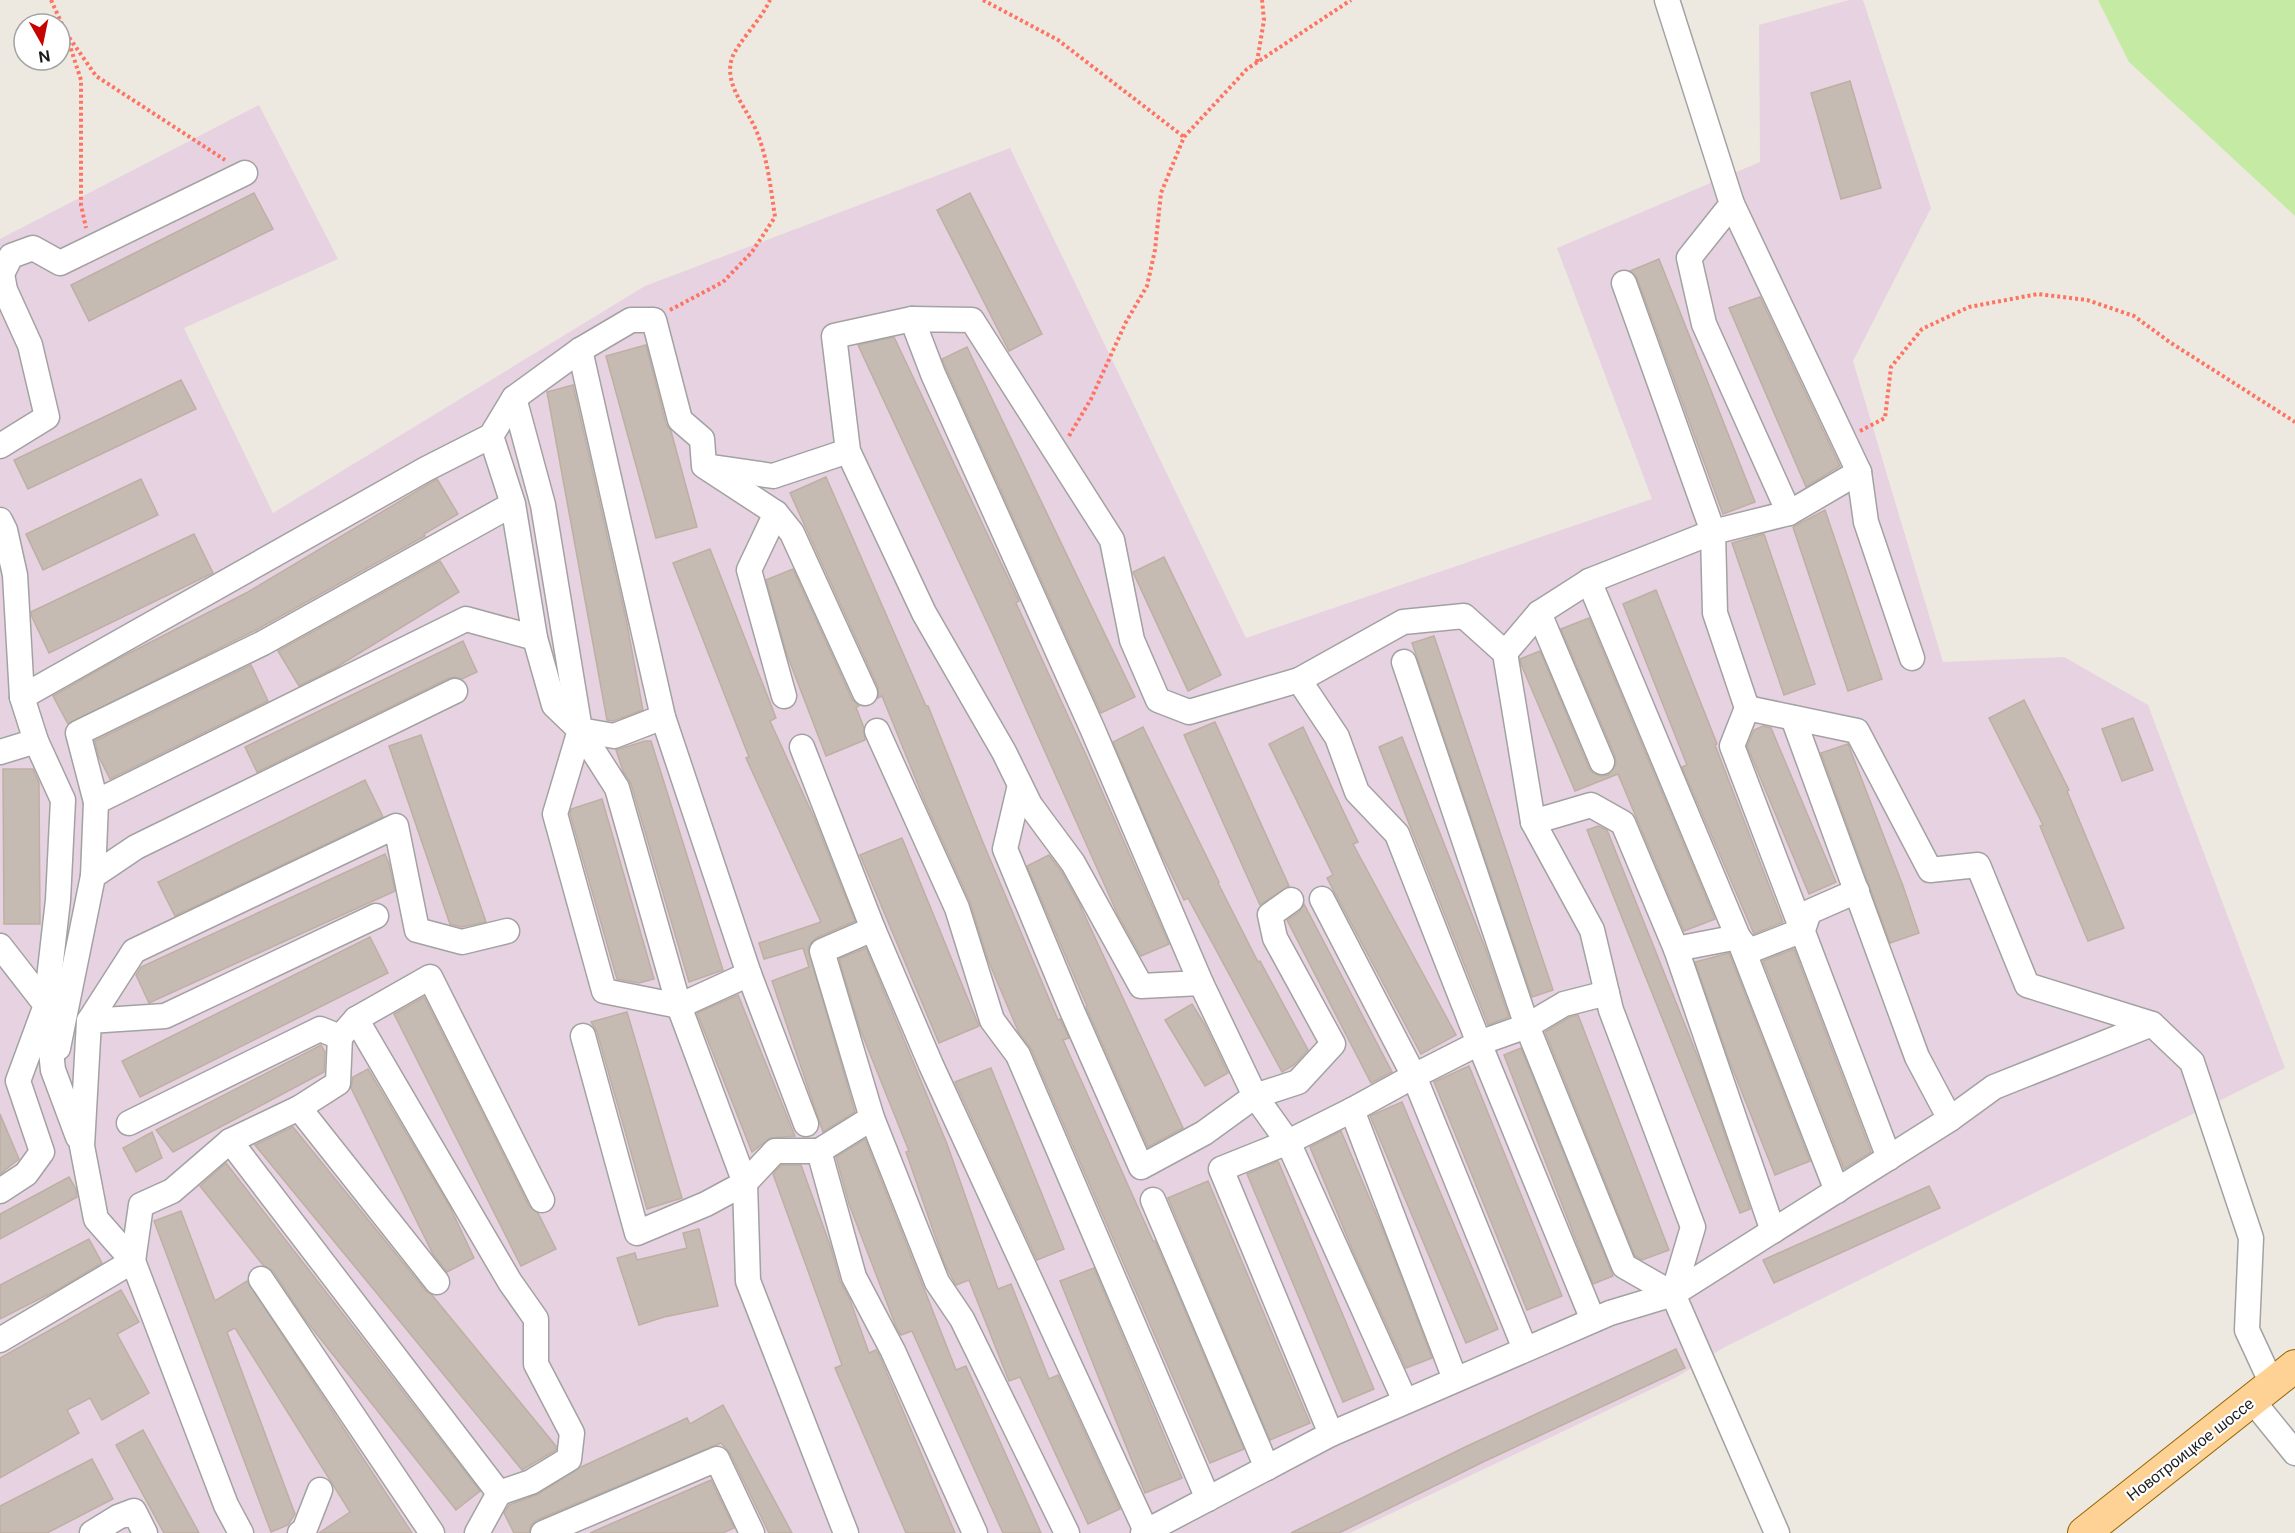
<svg xmlns="http://www.w3.org/2000/svg" width="2295" height="1533" viewBox="0 0 2295 1533" font-family="'DM Sans',sans-serif">
<style>
.industrial{fill:#e7d2e2}
.grass{fill:#c5eaa3}
.building{fill:#c5bbb3;stroke:#bfafa2;stroke-width:1.5}
.lines{fill:none;stroke-linecap:round;stroke-linejoin:round}
.minor-casing{stroke:#a2a2a2;stroke-width:27}
.major-casing{stroke:#926400;stroke-width:34}
.path{stroke:#fe7361;stroke-width:4;stroke-dasharray:3 3;stroke-linecap:butt}
.minor{stroke:#fff;stroke-width:24}
.major{stroke:#fed294;stroke-width:32}
.labels{text-anchor:middle;stroke-width:4.5;stroke-linejoin:round;paint-order:stroke}
.street-label{font-size:16px;fill:#1b1b1b;stroke:#fff}
</style>
<rect width="100%" height="100%" fill="#ede9e0"/>
<!-- industrial -->
<polygon class="industrial" points="1849,0 1863,0 1931,208 1853,361 1943,662 2064,657 2148,705 2285,1068 1723,1348 1677,1377 1350,1533 0,1533 0,239 259,105 338,259 184,328 273,513 645,286 1010,148 1246,638 1652,499 1557,248 1760,162 1759,25"/>
<!-- grass -->
<polygon class="grass" points="2098,0 2295,0 2295,216 2129,62"/>
<!-- building -->
<g class="building">
<polygon points="1850,81 1881,188 1841,199 1811,93"/>
<polygon points="254,193 273,229 89,321 71,285"/>
<polygon points="970,193 1042,334 1009,351 937,210"/>
<polygon points="1659,259 1755,502 1723,514 1637,278 1630,271"/>
<polygon points="1760,297 1840,466 1806,487 1729,308"/>
<polygon points="894,337 1019,601 1016,603 1086,755 1169,944 1141,956 1118,915 992,633 858,345"/>
<polygon points="646,345 666,424 671,431 697,527 656,538 606,356"/>
<polygon points="967,347 1135,697 1101,713 942,359"/>
<polygon points="181,380 196,409 28,489 14,460"/>
<polygon points="573,385 626,619 643,710 613,721 607,720 547,392"/>
<polygon points="826,477 926,706 928,706 984,845 1058,1020 1060,1019 1069,1038 1063,1040 1153,1241 1155,1241 1244,1449 1210,1463 1031,1049 1019,1033 988,960 970,902 925,802 882,696 878,698 878,687 790,493"/>
<polygon points="141,479 158,515 43,570 26,534"/>
<polygon points="437,479 458,514 424,534 425,536 256,630 68,724 53,696 118,659 248,592"/>
<polygon points="1825,510 1882,679 1848,691 1793,527"/>
<polygon points="194,534 213,573 49,653 32,617 31,612"/>
<polygon points="1764,534 1815,684 1784,695 1732,543"/>
<polygon points="710,549 776,718 770,721 815,820 855,921 816,938 811,943 808,949 855,1112 823,1132 772,981 809,967 803,948 764,959 759,943 821,922 746,758 749,757 673,563"/>
<polygon points="1164,557 1221,675 1188,691 1133,572"/>
<polygon points="440,561 459,592 335,668 299,686 278,651"/>
<polygon points="793,569 852,699 859,706 856,707 864,728 865,740 826,756 786,652 766,580"/>
<polygon points="1656,590 1717,744 1715,745 1783,922 1754,934 1682,767 1687,765 1623,604"/>
<polygon points="1589,618 1715,919 1684,931 1618,774 1575,791 1521,664 1520,659 1540,651 1589,768 1593,773 1600,776 1608,775 1616,764 1615,756 1561,629"/>
<polygon points="1434,636 1553,990 1532,997 1412,643"/>
<polygon points="463,641 477,672 462,679 455,677 449,678 257,772 245,747"/>
<polygon points="251,665 268,701 110,779 98,755 95,741"/>
<polygon points="2024,700 2069,790 2067,791 2124,928 2088,941 2040,826 2043,825 1989,718"/>
<polygon points="2133,718 2153,770 2122,781 2102,729"/>
<polygon points="1215,722 1289,886 1260,905 1184,735"/>
<polygon points="1763,726 1771,728 1836,882 1809,894 1747,746 1754,730"/>
<polygon points="1143,727 1219,882 1218,883 1258,962 1260,961 1308,1050 1294,1065 1282,1072 1188,898 1184,900 1158,847 1113,742"/>
<polygon points="1303,727 1358,842 1353,844 1456,1035 1421,1054 1327,878 1333,875 1269,744"/>
<polygon points="421,735 486,922 462,927 450,924 389,746"/>
<polygon points="1402,737 1486,950 1509,1017 1488,1025 1379,747"/>
<polygon points="645,741 651,741 723,970 689,982 631,784 623,771 616,750"/>
<polygon points="1848,744 1903,886 1919,933 1890,943 1821,753"/>
<polygon points="3,769 33,769 39,783 40,924 4,924"/>
<polygon points="365,780 383,817 175,916 158,882"/>
<polygon points="602,799 654,979 639,983 617,979 570,814 571,809"/>
<polygon points="1598,826 1607,830 1703,1070 1750,1209 1740,1213 1587,830"/>
<polygon points="902,838 979,1026 939,1043 860,855"/>
<polygon points="385,854 389,864 395,891 149,1003 136,975 141,967"/>
<polygon points="1049,855 1061,871 1079,903 1183,1128 1148,1147 1086,1007 1087,1006 1027,866"/>
<polygon points="1304,904 1392,1072 1371,1083 1287,920 1299,912"/>
<polygon points="370,937 388,973 140,1097 122,1061"/>
<polygon points="866,948 947,1144 998,1289 1011,1284 1049,1379 1058,1375 1120,1509 1088,1524 1020,1377 1009,1381 969,1280 956,1285 945,1265 906,1152 909,1151 860,1029 839,959"/>
<polygon points="1794,949 1871,1152 1844,1169 1763,961"/>
<polygon points="1729,953 1810,1161 1775,1175 1729,1060 1695,962"/>
<polygon points="738,995 795,1136 770,1138 752,1152 697,1013"/>
<polygon points="424,997 529,1206 538,1213 556,1249 521,1266 394,1014"/>
<polygon points="1192,1004 1205,1025 1228,1073 1205,1086 1165,1020"/>
<polygon points="627,1012 682,1198 647,1209 597,1032 591,1022"/>
<polygon points="1578,1015 1669,1250 1642,1260 1635,1256 1545,1032 1570,1017"/>
<polygon points="321,1045 325,1052 324,1072 173,1152 156,1130"/>
<polygon points="1521,1048 1613,1276 1593,1284 1504,1055"/>
<polygon points="1469,1066 1562,1296 1527,1310 1434,1082"/>
<polygon points="991,1068 1064,1249 1037,1260 955,1082"/>
<polygon points="368,1069 449,1205 474,1258 447,1272 433,1254 351,1088 353,1077"/>
<polygon points="1402,1102 1498,1329 1466,1343 1370,1116"/>
<polygon points="0,1114 19,1159 0,1174"/>
<polygon points="293,1127 426,1291 432,1295 556,1446 556,1450 522,1470 255,1145"/>
<polygon points="1341,1131 1385,1235 1432,1358 1406,1368 1353,1251 1310,1147"/>
<polygon points="152,1132 162,1158 136,1172 123,1148"/>
<polygon points="865,1139 956,1370 966,1366 1041,1533 1003,1533 912,1331 901,1335 897,1329 849,1204 836,1157"/>
<polygon points="1278,1161 1374,1389 1343,1402 1247,1174"/>
<polygon points="226,1163 480,1491 456,1510 304,1318 273,1271 263,1265 200,1186"/>
<polygon points="781,1165 801,1165 831,1248 840,1281 850,1300 869,1353 876,1350 880,1357 955,1533 906,1533 835,1368 842,1365 773,1174"/>
<polygon points="69,1177 76,1189 77,1197 0,1239 0,1214"/>
<polygon points="1208,1181 1310,1423 1270,1440 1168,1198"/>
<polygon points="1929,1186 1940,1208 1774,1283 1763,1260"/>
<polygon points="181,1211 215,1301 247,1281 412,1533 319,1533 350,1512 235,1328 227,1332 295,1514 288,1525 271,1532 154,1221"/>
<polygon points="699,1229 718,1306 664,1317 639,1325 617,1258 635,1253 637,1260 687,1248 683,1233"/>
<polygon points="89,1239 102,1263 57,1290 0,1319 0,1285"/>
<polygon points="1094,1268 1182,1478 1145,1493 1060,1281"/>
<polygon points="121,1290 139,1322 117,1334 149,1393 102,1420 90,1398 67,1410 79,1433 0,1478 0,1358"/>
<polygon points="1676,1349 1685,1368 1483,1462 1339,1533 1291,1533 1463,1448"/>
<polygon points="723,1405 792,1533 769,1533 730,1453 721,1443 537,1520 531,1525 529,1533 514,1533 504,1513 509,1505 538,1494 579,1468 687,1418 690,1424"/>
<polygon points="143,1430 199,1533 164,1533 116,1445"/>
<polygon points="92,1459 113,1499 47,1533 0,1533 0,1506"/>
<polygon points="711,1480 734,1528 723,1533 590,1533"/>
</g>
<g class="lines">
<defs>
<g id="minor">
<polyline points="1667,0 1732,204 1689,258 1704,324 1789,513"/>
<polyline points="1732,204 1859,472 1866,522 1912,658"/>
<polyline points="1624,283 1713,532 1715,613 1747,708 1732,746 1889,1158"/>
<polyline points="912,319 834,336 848,451 924,613 1004,752 1030,805 1073,863 1141,986 1201,983 1255,1096 1288,1142 1405,1401"/>
<polyline points="580,350 663,717 749,974 806,1124"/>
<polyline points="514,398 543,505 580,730 614,736 663,717"/>
<polyline points="491,436 513,504 535,638 466,619 96,802 78,733 263,643 513,504"/>
<polyline points="0,446 47,417 30,345 5,290 2,274 11,256 33,248 60,263 245,173"/>
<polyline points="712,467 773,476 848,451"/>
<polyline points="776,513 792,533 865,693"/>
<polyline points="0,520 5,530 15,575 22,697 36,741 63,800 58,900 46,1005 53,1070 78,1137"/>
<polyline points="1589,581 1738,937 1837,1191"/>
<polyline points="1539,613 1602,762"/>
<polyline points="535,638 554,705 580,730 555,814 604,991 679,1006 617,788 580,730"/>
<polyline points="1505,653 1539,613 1589,581 1713,532 1789,513 1859,472"/>
<polyline points="1404,662 1527,1026 1624,1266 1673,1294 1777,1533"/>
<polyline points="1299,680 1337,737 1357,792 1397,834 1479,1043 1527,1026 1564,1004 1607,993"/>
<polyline points="22,697 426,469 491,436 514,398 580,350 631,320 654,320 680,420 702,439 704,466 776,513 749,570 784,696"/>
<polyline points="1747,708 1857,731 1930,870 1978,865 2027,985 2152,1024 2192,1062 2251,1238 2247,1330 2272,1384"/>
<polyline points="1793,718 1917,1057 1950,1119"/>
<polyline points="877,731 957,908 992,1020 1018,1055 1208,1499"/>
<polyline points="802,747 873,929 822,951 872,1118 937,1282 962,1319 1067,1533"/>
<polyline points="0,752 36,741"/>
<polyline points="1020,785 1005,849 1073,1013 1141,1167 1204,1133 1255,1096 1298,1082 1333,1044 1275,938 1270,915 1291,900"/>
<polyline points="1533,822 1591,805 1623,823 1676,949 1773,1231"/>
<polyline points="93,876 96,802"/>
<polyline points="1322,899 1414,1076 1479,1043 1593,1320"/>
<polyline points="873,929 931,1065 1146,1531"/>
<polyline points="0,946 46,1005 18,1081 42,1152 26,1174 0,1191"/>
<polyline points="1676,949 1738,937 1749,951 1803,930 1809,912 1857,891"/>
<polyline points="749,974 679,1006 745,1183 748,1281 846,1533"/>
<polyline points="1201,983 1092,728 933,374 912,319 972,320 1112,540 1132,640 1158,700 1189,712 1299,680 1403,622 1464,616 1505,653 1533,822 1592,930 1611,1010 1693,1227 1673,1294 1610,1313 1331,1434"/>
<polyline points="356,1019 430,977 542,1200"/>
<polyline points="89,1021 134,951 396,826 417,930 462,942 507,931"/>
<polyline points="583,1036 637,1233 706,1204 745,1183 775,1151 819,1151"/>
<polyline points="58,1048 93,876 136,847 455,691"/>
<polyline points="299,1108 437,1282"/>
<polyline points="1352,1110 1414,1076 1525,1349"/>
<polyline points="872,1118 819,1151 854,1277 893,1351 975,1533"/>
<polyline points="129,1123 320,1029 340,1037 356,1019 510,1282 536,1319 536,1364 572,1433 569,1459 531,1482 499,1493 477,1533"/>
<polyline points="230,1141 499,1493"/>
<polyline points="1153,1200 1267,1468"/>
<polyline points="261,1279 432,1533"/>
<polyline points="1673,1294 1950,1119 1994,1087 2152,1024"/>
<polyline points="0,1340 133,1261 141,1205 172,1191 230,1141 299,1108 338,1083 340,1037"/>
<polyline points="2252,1400 2295,1453"/>
<polyline points="92,1533 118,1517 134,1511 145,1533"/>
<polyline points="241,1533 226,1505 133,1261 96,1219 82,1146 89,1021 165,1016 376,916"/>
<polyline points="300,1533 304,1531 320,1490"/>
<polyline points="543,1533 717,1459 752,1533"/>
<polyline points="1143,1533 1331,1434 1221,1169 1288,1142 1352,1110 1455,1379"/>
</g>
<polyline id="major" points="2084,1533 2295,1366"/>
</defs>
<!-- minor casing -->
<use href="#minor" class="minor-casing"/>
<!-- major casing -->
<use href="#major" class="major-casing"/>
<!-- path -->
<g class="path">
<polyline points="51,0 66,33 96,76 225,160"/>
<polyline points="983,0 1058,40 1184,137"/>
<polyline points="67,37 81,80 81,205 86,228"/>
<polyline points="1257,62 1264,20 1262,0"/>
<path d="M 670,310 L 723,282 L 752,252 L 775,217 C 771,190 768,161 758,135 C 749,110 723,86 732,58 C 738,42 761,20 770,0"/>
<polyline points="1860,431 1885,418 1891,367 1922,329 1969,307 2038,294 2087,300 2134,316 2171,343 2295,422"/>
<polyline points="1069,436 1091,399 1126,322 1147,286 1155,250 1161,193 1184,137 1247,69 1351,0"/>
</g>
<!-- minor -->
<use href="#minor" class="minor"/>
<!-- major -->
<use href="#major" class="major"/>
</g>
<g class="labels">
<!-- street labels -->
<g class="street-label">
<text transform="translate(2190 1449) rotate(-38)" y="6">Новотроицкое шоссе</text>
</g>
</g>
<!-- north arrow -->
<g transform="translate(42 42) rotate(171)"><circle r="28" fill="#ffffff" stroke="#a4a4a4" stroke-width="1.5"/>
<path d="M0-4.5L10 22L0 15L-10 22Z" fill="#c60300"/>
<text y="-9" font-size="16" font-weight="bold" text-anchor="middle" fill="#1b1b1b">N</text>
</g>
</svg>
